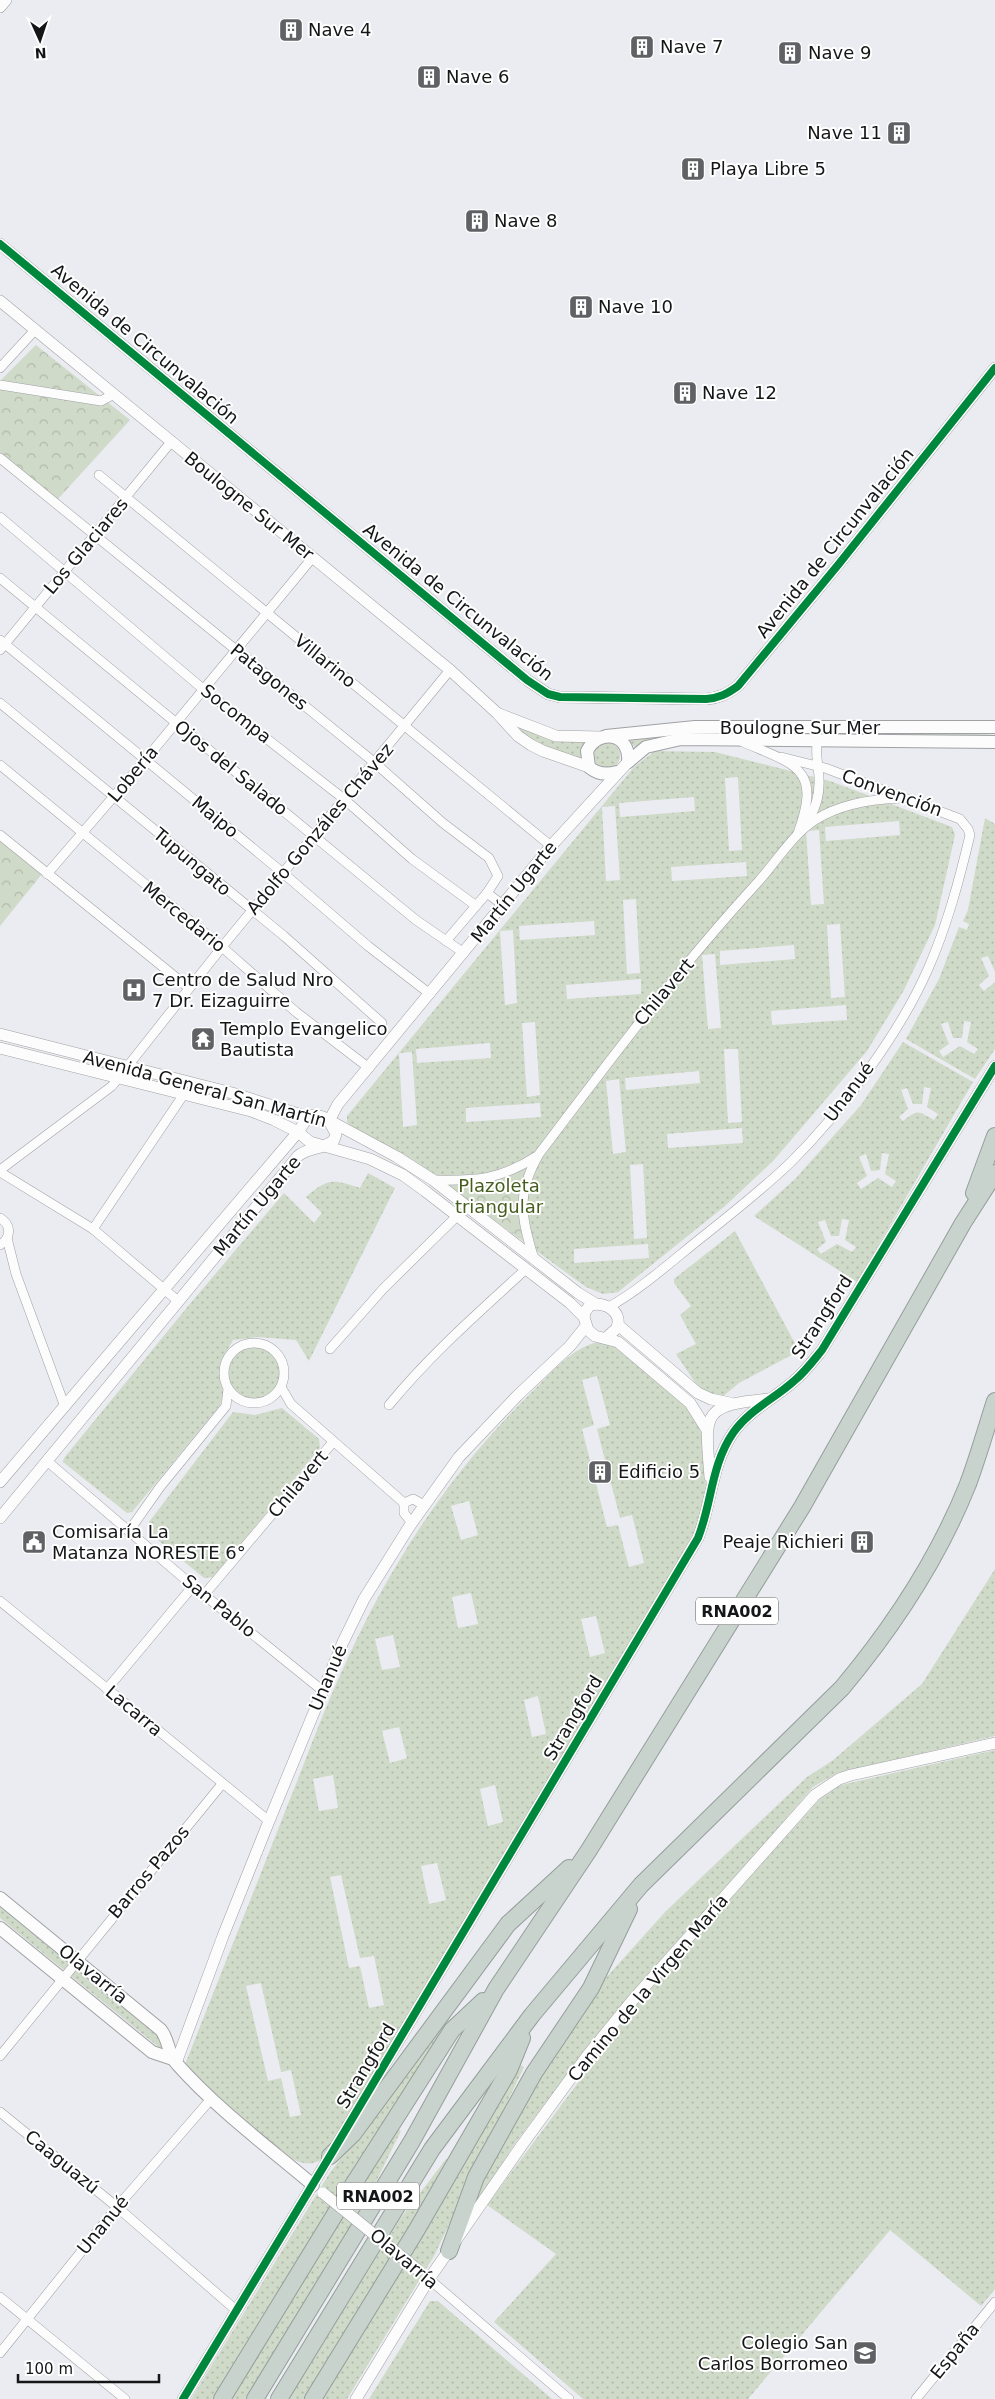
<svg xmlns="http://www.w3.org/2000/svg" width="995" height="2399" viewBox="0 0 995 2399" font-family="'DejaVu Sans',sans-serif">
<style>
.grass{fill:url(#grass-dots);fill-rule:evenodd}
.park{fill:url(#park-crowns)}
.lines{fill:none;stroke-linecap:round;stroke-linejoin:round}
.minor-casing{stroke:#a0a1a4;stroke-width:10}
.tertiary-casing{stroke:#a0a1a4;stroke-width:12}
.secondary-casing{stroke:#a0a1a4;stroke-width:14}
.motorway-casing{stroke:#949e9a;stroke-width:18}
.minor{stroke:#fcfcfd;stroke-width:9}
.tertiary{stroke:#fcfcfd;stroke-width:11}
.secondary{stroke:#fcfcfd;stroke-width:12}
.motorway{stroke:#c9d3cd;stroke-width:16}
.tertiary-bridge-casing{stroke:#a0a1a4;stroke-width:12;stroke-linecap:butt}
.tertiary-bridge{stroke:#fcfcfd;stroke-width:11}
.cycleway-casing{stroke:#fff;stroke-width:11}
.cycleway{stroke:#00873e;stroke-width:8}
.labels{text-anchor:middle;stroke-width:4;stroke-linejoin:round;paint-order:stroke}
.shield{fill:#fff;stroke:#5b5c5d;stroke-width:1}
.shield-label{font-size:16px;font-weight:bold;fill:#151618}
.poi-label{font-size:18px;fill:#151618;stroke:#fff;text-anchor:start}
.street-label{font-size:18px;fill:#151618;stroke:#fff}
.park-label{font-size:18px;fill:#455e1e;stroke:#fff}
</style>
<defs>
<pattern id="grass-dots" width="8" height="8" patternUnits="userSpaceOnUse" patternTransform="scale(1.25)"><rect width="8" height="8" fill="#d0dac8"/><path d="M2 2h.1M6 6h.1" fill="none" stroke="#b2baab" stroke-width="1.8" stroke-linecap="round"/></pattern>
<pattern id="park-crowns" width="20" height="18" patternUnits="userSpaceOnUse" patternTransform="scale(1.25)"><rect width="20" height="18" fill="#d0dac8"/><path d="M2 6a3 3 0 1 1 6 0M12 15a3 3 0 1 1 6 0" fill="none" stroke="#b2baab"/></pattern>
</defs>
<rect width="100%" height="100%" fill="#ebecf1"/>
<!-- grass -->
<g class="grass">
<polygon points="504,719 583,741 582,761 542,748"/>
<polygon points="686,732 976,734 995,735 995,737 697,735 636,748 629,741"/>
<circle cx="607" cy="756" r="13"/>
<path d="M 655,751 L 715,752 L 830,781 L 952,827 L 955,835 L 935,925 L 904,990 L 867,1051 L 774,1160 L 725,1206 L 618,1292 L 603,1294 L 586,1287 L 421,1167 L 351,1127 L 347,1122 L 347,1116 L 634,767 ZM 738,777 L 742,850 L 729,851 L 725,778 ZM 694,797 L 695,811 L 620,817 L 619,803 ZM 615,806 L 620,880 L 606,881 L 602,807 ZM 899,821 L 900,835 L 826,841 L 825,827 ZM 819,830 L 824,904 L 811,905 L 806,831 ZM 746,862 L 747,876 L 672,881 L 671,867 ZM 636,899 L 640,973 L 627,974 L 623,900 ZM 594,921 L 595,935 L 520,940 L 519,926 ZM 840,924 L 845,997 L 831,998 L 827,925 ZM 513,930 L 517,1003 L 505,1005 L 500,931 ZM 794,945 L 795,959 L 720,965 L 720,951 ZM 715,954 L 721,1028 L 708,1029 L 702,955 ZM 641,979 L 641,994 L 567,999 L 566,985 ZM 846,1005 L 847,1020 L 772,1025 L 771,1011 ZM 535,1022 L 540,1095 L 527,1097 L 522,1023 ZM 490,1043 L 491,1058 L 417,1063 L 416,1049 ZM 724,1049 L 738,1049 L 742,1122 L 728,1123 ZM 412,1052 L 417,1125 L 403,1127 L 399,1053 ZM 699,1071 L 700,1083 L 626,1090 L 625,1078 ZM 619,1079 L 626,1152 L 613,1154 L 606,1081 ZM 540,1103 L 541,1117 L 466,1122 L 466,1108 ZM 742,1128 L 743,1143 L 668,1148 L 667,1134 ZM 643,1164 L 647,1238 L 634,1239 L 630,1165 ZM 648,1244 L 649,1258 L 574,1263 L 574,1249 Z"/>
<path d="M 985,818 L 995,824 L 995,972 L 988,956 L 981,958 L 989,976 L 979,985 L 984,991 L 995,982 L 995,1049 L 975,1079 L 906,1039 L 939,979 L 959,927 L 967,930 L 969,924 L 963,921 L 968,910 ZM 964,1021 L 971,1022 L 967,1042 L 978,1049 L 974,1054 L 960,1046 L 943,1057 L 939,1051 L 949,1044 L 941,1024 L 948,1022 L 953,1038 L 962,1038 Z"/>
<path d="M 903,1042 L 973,1082 L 857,1282 L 754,1216 L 796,1178 L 861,1105 ZM 924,1087 L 931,1088 L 927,1107 L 938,1114 L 934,1120 C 917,1111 919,1109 903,1121 L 899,1117 L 908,1109 L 901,1090 L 907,1088 L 913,1104 L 922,1104 ZM 882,1153 L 889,1154 L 885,1174 L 896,1181 L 892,1187 L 878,1178 L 861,1189 L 857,1183 L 867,1176 L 859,1157 L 866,1154 L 871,1171 L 880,1170 ZM 842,1219 L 849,1220 L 845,1240 L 856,1247 L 852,1252 L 837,1244 L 821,1254 L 817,1249 L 826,1242 L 818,1222 L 825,1220 L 831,1236 L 839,1236 Z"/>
<path d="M 368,1173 L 395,1188 L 309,1361 L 296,1340 L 258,1337 L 233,1340 C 228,1349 221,1359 220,1370 C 219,1388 228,1384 220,1405 L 132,1512 L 127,1513 L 63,1462 L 64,1458 L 189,1305 L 284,1193 L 314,1223 L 322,1213 L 306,1197 C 328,1178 333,1179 360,1188 Z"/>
<polygon points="735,1231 799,1351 739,1383 721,1398 698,1387 676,1354 696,1344 680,1315 691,1306 674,1283 674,1279"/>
<path d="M 598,1342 L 614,1344 L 687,1405 L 699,1426 L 704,1445 L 706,1485 L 700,1519 L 687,1547 L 321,2160 C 307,2167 297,2162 284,2154 L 191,2074 L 185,2067 L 186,2062 C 219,1978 253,1894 286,1809 C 305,1763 321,1716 342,1671 C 387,1569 449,1473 529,1395 C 549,1376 570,1348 598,1342 ZM 597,1376 L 610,1425 L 597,1429 L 620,1518 L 632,1515 L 644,1563 L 629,1567 L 618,1525 L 607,1527 L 582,1429 L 594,1425 L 582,1380 ZM 469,1501 L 478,1535 L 461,1540 L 451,1506 ZM 471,1593 L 478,1624 L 458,1628 L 452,1597 ZM 596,1616 L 605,1653 L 590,1657 L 581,1619 ZM 393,1635 L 400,1667 L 382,1670 L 375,1639 ZM 538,1696 L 546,1734 L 532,1737 L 524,1700 ZM 399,1727 L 407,1758 L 390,1763 L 382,1731 ZM 333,1775 L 338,1808 L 319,1811 L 313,1779 ZM 495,1785 L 503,1822 L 488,1826 L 480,1789 ZM 437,1863 L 446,1900 L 429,1904 L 421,1866 ZM 341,1875 L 360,1958 L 374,1956 L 384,2005 L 369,2008 L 360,1966 L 349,1968 L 330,1877 ZM 261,1983 L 281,2072 L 291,2070 L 301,2115 L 290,2117 L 281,2078 L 268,2081 L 246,1986 Z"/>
<circle cx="255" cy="1372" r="28"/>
<polygon points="282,1408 319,1439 320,1448 213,1577 204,1578 148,1532 149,1522 233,1412 255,1415"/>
<polygon points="995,1569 995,1736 837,1773 813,1787 583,2053 516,2142 464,2220 534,2074 595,1990 666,1911 807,1777 832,1761 922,1684"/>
<polygon points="995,1750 995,2289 981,2306 890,2230 748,2399 583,2399 494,2322 556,2254 487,2205 635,2006 819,1800 841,1785"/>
<polygon points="0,1906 164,2041 161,2049 0,1918"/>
<polygon points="446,2015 450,2018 215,2399 191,2399 329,2174"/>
<polygon points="521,2065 524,2067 434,2256 347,2399 319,2399"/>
<polygon points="398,2129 401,2131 368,2198 246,2399 229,2399 357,2190"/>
<polygon points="446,2159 450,2159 306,2399 289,2399 400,2219"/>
<polygon points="430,2301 438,2301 552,2399 369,2399"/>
</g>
<!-- park -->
<g class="park">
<polygon points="36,345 130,420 57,500 0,453 0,381"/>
<polygon points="0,840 42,874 0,926"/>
<path d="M 526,1164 C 518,1197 520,1211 526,1243 L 447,1182 L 462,1182 Z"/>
</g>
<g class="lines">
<defs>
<g id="minor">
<polyline points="0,368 35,330"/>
<polyline points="0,385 101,401 114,394"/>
<polyline points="0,458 375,763 443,823 489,858 498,876 487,893 504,906"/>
<polyline points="99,475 551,846"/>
<polyline points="0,517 203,689 344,799 412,859 475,905"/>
<polyline points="0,578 416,920 464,953"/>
<polyline points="0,640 283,873 368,946 430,994"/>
<polyline points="0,650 171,442"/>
<polyline points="0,703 284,936 382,1023"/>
<path d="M 743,742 C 796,765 822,768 798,833"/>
<polyline points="0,765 222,947 296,1012 369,1068"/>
<path d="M 806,823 C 818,807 821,787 818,767 C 817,757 815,749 818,740"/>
<polyline points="0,835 189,988"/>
<polyline points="47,874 146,759 313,557"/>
<polyline points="446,941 487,893"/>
<polyline points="0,1170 112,1086 222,947 450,670"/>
<polyline points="0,1172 93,1229 178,1301"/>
<path d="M 433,1180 C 476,1181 500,1180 537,1156"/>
<path d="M 0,1218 C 12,1225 11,1238 0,1245"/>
<polyline points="93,1229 184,1094"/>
<polyline points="7,1238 16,1274 65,1407"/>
<path d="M 534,1259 C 521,1217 516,1194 539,1154 C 609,1061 679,968 758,882 C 776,862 792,835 815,820 C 840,804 873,799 902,798"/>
<path d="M 609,1307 C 644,1287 674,1259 706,1234 C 735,1211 764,1188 790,1163 C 840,1114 900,1033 928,969 C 947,926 959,881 970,835 L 968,829 L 960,819 L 825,768 L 781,757"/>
<circle cx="254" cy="1373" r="30"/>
<polyline points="330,1349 383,1289 457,1216"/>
<polyline points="281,1387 291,1404 404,1503"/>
<path d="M 389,1405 C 430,1355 478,1313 526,1269"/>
<polyline points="47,1461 193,1586 323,1691"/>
<polyline points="404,1503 404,1513 412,1523"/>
<polyline points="404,1503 413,1499 424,1505"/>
<polyline points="129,1531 160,1487 226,1406 228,1389"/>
<polyline points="204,1595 333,1442"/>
<polyline points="0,1601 269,1821"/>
<polyline points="107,1689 193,1586"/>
<polyline points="0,2056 222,1784"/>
<polyline points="0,2112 117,2207 237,2311"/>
<polyline points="429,2279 569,2399"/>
<polyline points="0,2297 125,2399"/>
<polyline points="0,2353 117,2207 211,2099"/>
<polyline points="916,2399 995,2302"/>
</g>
<g id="tertiary">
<polyline points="0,7 6,0"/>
<path d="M 0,244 L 527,680 L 548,694 L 560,697 L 706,699 C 719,698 727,694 738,686 L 838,565 L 995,368"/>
<polyline points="0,301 450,670 497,713 518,736 531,745 543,751 589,767"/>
<polyline points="499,714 556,736 600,737"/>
<polyline points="0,1034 232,1093 308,1117 313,1115 323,1117 397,1157 433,1180 578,1293 596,1304"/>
<polyline points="0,1048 251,1111 274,1120 298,1132 310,1142 370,1159 403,1175 425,1191 570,1303 584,1317"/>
<polyline points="329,1121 338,1104 551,846 628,762"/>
<polyline points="618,1325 698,1393 711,1399 730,1403"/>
<path d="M 606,1338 L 617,1328 C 623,1311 605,1302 590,1305 L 585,1312 L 584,1317 L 588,1330 L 595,1336 L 618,1342 L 690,1403 L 707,1430"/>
<path d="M 710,1477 C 705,1414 700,1405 769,1399"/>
<polyline points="0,1482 298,1132 308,1117"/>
<path d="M 0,1518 L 298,1156 C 309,1146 324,1150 334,1140 L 336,1134 L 329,1121"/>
<polyline points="176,2063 223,1936 269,1821 343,1642 364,1599 409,1527 459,1457 517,1396 570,1346 586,1326"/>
<path d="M 183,2399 L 330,2156 L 698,1538 C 712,1503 711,1465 733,1433 C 749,1410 774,1399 794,1381 C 805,1372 813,1361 822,1350 L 995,1066"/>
<polyline points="356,2399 429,2279 522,2145 587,2056 631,2002 815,1795 839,1779 851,1775 995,1743"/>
</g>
<g id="secondary">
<polyline points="606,736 695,727 995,727"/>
<polyline points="628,762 646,747 681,739 995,742"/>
<path d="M 617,772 C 607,775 597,774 589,767 L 587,751 C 599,727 631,734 628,762"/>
<path d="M 0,1898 L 161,2030 C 169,2040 168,2055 177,2064 C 218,2110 267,2146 313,2185"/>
<polyline points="0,1928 152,2052 173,2059"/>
</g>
<g id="motorway">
<polyline points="974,1193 995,1136"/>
<polyline points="330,2156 353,2134 508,1924 569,1868"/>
<polyline points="449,2251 476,2177 534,2073 591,1988 629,1909"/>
<polyline points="222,2399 351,2188 452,2030 483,2001"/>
<polyline points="255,2399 412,2141 496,1989 589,1850 802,1507 963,1223 995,1173"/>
<path d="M 279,2399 L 432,2149 L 532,2015 L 641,1885 L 842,1688 C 893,1627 938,1559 968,1484 C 978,1457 986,1429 995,1401"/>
<polyline points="313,2399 416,2231 509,2070 522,2038"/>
</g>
</defs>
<!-- minor casing -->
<use href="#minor" class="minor-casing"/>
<!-- tertiary casing -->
<use href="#tertiary" class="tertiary-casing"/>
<!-- secondary casing -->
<use href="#secondary" class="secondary-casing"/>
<!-- motorway casing -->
<use href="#motorway" class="motorway-casing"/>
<!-- minor -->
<use href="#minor" class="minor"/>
<!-- tertiary -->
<use href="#tertiary" class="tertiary"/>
<!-- secondary -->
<use href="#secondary" class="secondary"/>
<!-- motorway -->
<use href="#motorway" class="motorway"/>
<defs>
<polyline id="tertiary-bridge" points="323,2193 418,2270"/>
</defs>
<!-- tertiary-bridge casing -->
<use href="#tertiary-bridge" class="tertiary-bridge-casing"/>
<!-- tertiary-bridge -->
<use href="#tertiary-bridge" class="tertiary-bridge"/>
<defs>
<g id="cycleway">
<path d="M 0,244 L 527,680 L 548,694 L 560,697 L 706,699 C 719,698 727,694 738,686 L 838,565 L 995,368"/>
<path d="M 183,2399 L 330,2156 L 698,1538 C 712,1503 711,1465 733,1433 C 749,1410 774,1399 794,1381 C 805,1372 813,1361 822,1350 L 995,1066"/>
</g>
</defs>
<!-- cycleway casing -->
<use href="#cycleway" class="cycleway-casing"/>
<!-- cycleway -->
<use href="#cycleway" class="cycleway"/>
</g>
<!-- icons -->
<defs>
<symbol id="building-square" viewBox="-11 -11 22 22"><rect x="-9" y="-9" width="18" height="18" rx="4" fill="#606164" stroke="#fff"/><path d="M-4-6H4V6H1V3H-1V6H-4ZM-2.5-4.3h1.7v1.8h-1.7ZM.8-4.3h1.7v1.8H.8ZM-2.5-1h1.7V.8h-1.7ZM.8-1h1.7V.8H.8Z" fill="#fff"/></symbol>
<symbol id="hospital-square" viewBox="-11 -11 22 22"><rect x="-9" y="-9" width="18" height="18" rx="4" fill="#606164" stroke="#fff"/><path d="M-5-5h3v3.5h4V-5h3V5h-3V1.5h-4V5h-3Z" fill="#fff"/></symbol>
<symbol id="temple-square" viewBox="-11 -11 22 22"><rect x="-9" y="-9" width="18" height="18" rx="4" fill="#606164" stroke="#fff"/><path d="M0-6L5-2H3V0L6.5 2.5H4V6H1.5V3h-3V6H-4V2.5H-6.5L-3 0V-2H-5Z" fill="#fff"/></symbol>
<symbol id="civic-square" viewBox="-11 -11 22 22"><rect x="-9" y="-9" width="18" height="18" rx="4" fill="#606164" stroke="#fff"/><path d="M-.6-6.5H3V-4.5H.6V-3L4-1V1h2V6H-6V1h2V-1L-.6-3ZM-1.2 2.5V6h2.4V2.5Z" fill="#fff"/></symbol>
<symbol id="school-square" viewBox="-11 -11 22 22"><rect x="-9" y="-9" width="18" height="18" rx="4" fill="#606164" stroke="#fff"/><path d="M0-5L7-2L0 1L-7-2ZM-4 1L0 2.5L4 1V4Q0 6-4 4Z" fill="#fff"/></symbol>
</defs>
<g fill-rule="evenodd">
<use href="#building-square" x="277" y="16" width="28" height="28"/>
<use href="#building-square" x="628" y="33" width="28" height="28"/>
<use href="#building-square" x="776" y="39" width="28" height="28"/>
<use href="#building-square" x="415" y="63" width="28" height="28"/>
<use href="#building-square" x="885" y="119" width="28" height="28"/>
<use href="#building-square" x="679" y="155" width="28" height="28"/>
<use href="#building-square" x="463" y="207" width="28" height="28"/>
<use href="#building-square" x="567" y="293" width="28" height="28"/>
<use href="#building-square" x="671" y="379" width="28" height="28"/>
<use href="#hospital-square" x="120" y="976" width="28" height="28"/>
<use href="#temple-square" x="189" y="1025" width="28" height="28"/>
<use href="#building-square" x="586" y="1458" width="28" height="28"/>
<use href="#civic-square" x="20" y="1528" width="28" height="28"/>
<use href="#building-square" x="848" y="1528" width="28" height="28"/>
<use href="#school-square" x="851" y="2339" width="28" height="28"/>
</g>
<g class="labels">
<!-- shield labels -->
<g class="shield">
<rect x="696" y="1597.5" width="82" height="27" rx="4"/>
<rect x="337" y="2182.5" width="82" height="27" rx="4"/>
</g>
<g class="shield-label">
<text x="737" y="1617">RNA002</text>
<text x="378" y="2202">RNA002</text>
</g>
<!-- poi labels -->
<g class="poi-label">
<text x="308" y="36">Nave 4</text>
<text x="660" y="53">Nave 7</text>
<text x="808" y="59">Nave 9</text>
<text x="446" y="83">Nave 6</text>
<text x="882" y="139" text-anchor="end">Nave 11</text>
<text x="710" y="175">Playa Libre 5</text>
<text x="494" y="227">Nave 8</text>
<text x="598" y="313">Nave 10</text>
<text x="702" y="399">Nave 12</text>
<text x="152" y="986">Centro de Salud Nro<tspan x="152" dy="21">7 Dr. Eizaguirre</tspan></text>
<text x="220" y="1035">Templo Evangelico<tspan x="220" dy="21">Bautista</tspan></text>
<text x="618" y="1478">Edificio 5</text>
<text x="52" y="1538">Comisaría La<tspan x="52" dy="21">Matanza NORESTE 6°</tspan></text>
<text x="844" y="1548" text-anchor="end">Peaje Richieri</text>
<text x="848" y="2349" text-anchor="end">Colegio San<tspan x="848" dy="21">Carlos Borromeo</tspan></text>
</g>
<!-- street labels -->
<g class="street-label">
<text transform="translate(145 344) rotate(40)" y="6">Avenida de Circunvalación</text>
<text transform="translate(249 506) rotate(39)" y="6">Boulogne Sur Mer</text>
<text transform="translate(835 543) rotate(-51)" y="6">Avenida de Circunvalación</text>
<text transform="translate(86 546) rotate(-50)" y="6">Los Glaciares</text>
<text transform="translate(458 602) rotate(39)" y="6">Avenida de Circunvalación</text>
<text transform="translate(325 661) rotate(39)" y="6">Villarino</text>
<text transform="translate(269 677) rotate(39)" y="6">Patagones</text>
<text transform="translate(236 714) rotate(38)" y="6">Socompa</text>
<text x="800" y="734">Boulogne Sur Mer</text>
<text transform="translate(231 768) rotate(39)" y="6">Ojos del Salado</text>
<text transform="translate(133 774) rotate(-50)" y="6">Lobería</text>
<text transform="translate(892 793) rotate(20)" y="6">Convención</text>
<text transform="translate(215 817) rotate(40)" y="6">Maipo</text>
<text transform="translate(320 829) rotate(-50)" y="6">Adolfo Gonzáles Chávez</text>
<text transform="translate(192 862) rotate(40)" y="6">Tupungato</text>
<text transform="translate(514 892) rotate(-51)" y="6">Martín Ugarte</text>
<text transform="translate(184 917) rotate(39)" y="6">Mercedario</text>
<text transform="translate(664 992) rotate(-50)" y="6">Chilavert</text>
<text transform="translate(205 1089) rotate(15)" y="6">Avenida General San Martín</text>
<text transform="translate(849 1092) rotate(-53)" y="6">Unanué</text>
<text transform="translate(257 1206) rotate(-50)" y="6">Martín Ugarte</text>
<text transform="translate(822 1317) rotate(-57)" y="6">Strangford</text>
<text transform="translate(298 1484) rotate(-50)" y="6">Chilavert</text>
<text transform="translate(219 1606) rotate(39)" y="6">San Pablo</text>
<text transform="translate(328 1678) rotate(-67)" y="6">Unanué</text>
<text transform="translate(134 1711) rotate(40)" y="6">Lacarra</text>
<text transform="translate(573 1718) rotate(-59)" y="6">Strangford</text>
<text transform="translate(149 1872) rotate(-50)" y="6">Barros Pazos</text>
<text transform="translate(93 1974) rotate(39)" y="6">Olavarría</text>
<text transform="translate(648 1988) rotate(-50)" y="6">Camino de la Virgen María</text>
<text transform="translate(366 2066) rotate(-59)" y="6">Strangford</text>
<text transform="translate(62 2162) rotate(39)" y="6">Caaguazú</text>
<text transform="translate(103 2225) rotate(-51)" y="6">Unanué</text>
<text transform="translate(404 2259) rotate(40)" y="6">Olavarría</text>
<text transform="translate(955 2351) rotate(-51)" y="6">España</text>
</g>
<!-- park labels -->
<g class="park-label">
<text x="499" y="1192">Plazoleta<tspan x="499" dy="21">triangular</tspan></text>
</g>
</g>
<!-- north arrow -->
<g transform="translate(40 40) rotate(177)" stroke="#ffffff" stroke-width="4" paint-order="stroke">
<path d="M0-4L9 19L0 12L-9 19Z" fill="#151618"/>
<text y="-8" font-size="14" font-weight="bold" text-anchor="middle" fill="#151618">N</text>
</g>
<!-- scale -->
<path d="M18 2374v8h141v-8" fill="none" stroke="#151618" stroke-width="2.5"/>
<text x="25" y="2374" font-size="15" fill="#151618" stroke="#ffffff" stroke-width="4" paint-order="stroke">100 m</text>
</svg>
